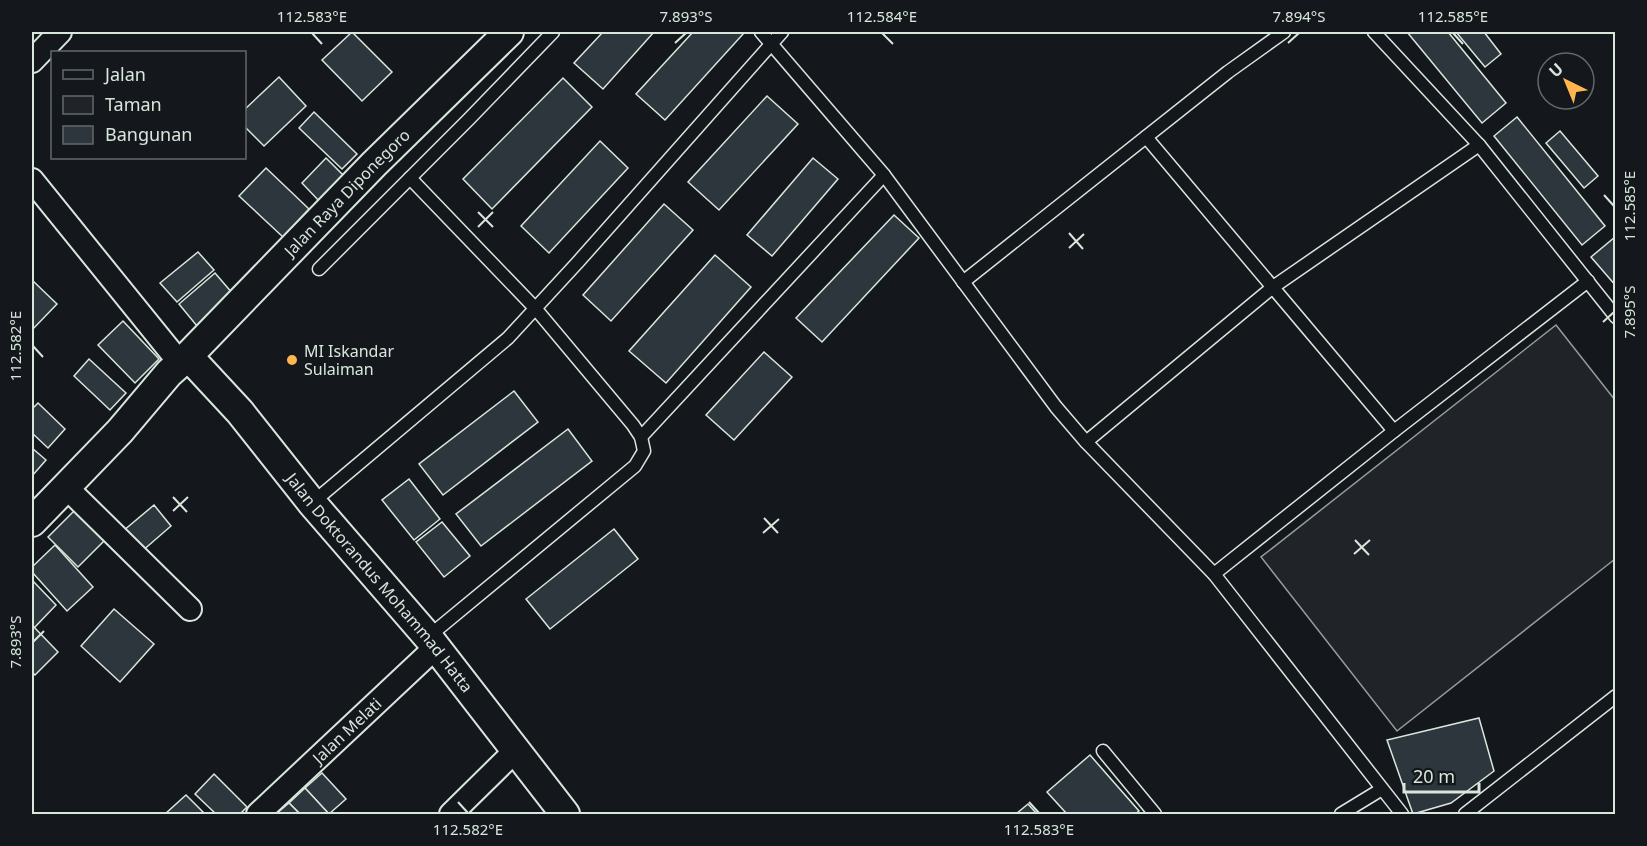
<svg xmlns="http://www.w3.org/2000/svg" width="1647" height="846" viewBox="0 0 1647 846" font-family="'Noto Sans',sans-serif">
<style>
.green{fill:#202428;stroke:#939e99;stroke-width:1.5}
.building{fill:#2c363c;stroke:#d8e6dc;stroke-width:1.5}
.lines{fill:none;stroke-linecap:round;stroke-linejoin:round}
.service-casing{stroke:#d8e6dc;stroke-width:15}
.minor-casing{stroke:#d8e6dc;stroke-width:26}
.tertiary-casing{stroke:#d8e6dc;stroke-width:32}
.service{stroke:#14181c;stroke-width:12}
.minor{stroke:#14181c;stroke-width:22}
.tertiary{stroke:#14181c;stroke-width:28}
.ticks{fill:none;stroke:#d8e6dc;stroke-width:2}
.poi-dot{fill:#ffb74d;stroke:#14181c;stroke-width:2}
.labels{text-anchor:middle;stroke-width:4.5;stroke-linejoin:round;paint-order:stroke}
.street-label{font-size:16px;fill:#d8e6dc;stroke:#14181c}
.poi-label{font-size:16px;fill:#d8e6dc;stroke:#14181c;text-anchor:start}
.neatline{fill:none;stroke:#d8e6dc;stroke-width:2}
.ticks-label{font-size:15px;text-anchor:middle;fill:#d8e6dc}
</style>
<rect width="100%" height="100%" fill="#14181c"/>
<!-- green -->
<polygon class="green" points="1556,325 1615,400 1615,559 1397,731 1261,557"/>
<!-- building -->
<g class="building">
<polygon points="352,32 392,72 362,101 322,60"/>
<polygon points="603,32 654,32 603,89 574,63"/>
<polygon points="693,32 744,33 665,120 636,94"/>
<polygon points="1407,32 1448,32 1506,103 1482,123"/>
<polygon points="1456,32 1484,32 1501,54 1485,67"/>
<polygon points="279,77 306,106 264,146 244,126 244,110"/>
<polygon points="563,78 592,107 492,209 463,179"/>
<polygon points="767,96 798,124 719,210 688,182"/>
<polygon points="314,112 357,154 342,169 299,128"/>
<polygon points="1517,117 1605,226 1582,245 1494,136"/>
<polygon points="1560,131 1598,176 1584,188 1546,143"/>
<polygon points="600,141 628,168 549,253 521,226"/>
<polygon points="326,158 346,178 320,202 302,183"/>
<polygon points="813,158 838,179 772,256 747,235"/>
<polygon points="266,168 309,209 283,237 239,196"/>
<polygon points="664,204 693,230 611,321 583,295"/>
<polygon points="894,215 919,238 822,342 796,318"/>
<polygon points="1615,237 1616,237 1616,286 1591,257"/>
<polygon points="198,252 214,270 177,302 160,283"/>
<polygon points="715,255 751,287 666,383 629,351"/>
<polygon points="215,273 233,294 197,326 179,304"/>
<polygon points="32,280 57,304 32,330"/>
<polygon points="123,321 159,359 135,383 98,345"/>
<polygon points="764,352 792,377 734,440 706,415"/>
<polygon points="89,359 126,393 110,410 74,376"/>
<polygon points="514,391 538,422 443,495 419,464"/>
<polygon points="38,403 65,429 48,448 32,433 32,409"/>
<polygon points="568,429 592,461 481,546 456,514"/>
<polygon points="32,448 46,460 32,476"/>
<polygon points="409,479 440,519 414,540 382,500"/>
<polygon points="154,505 171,526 141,552 123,531"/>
<polygon points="74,511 104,541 78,567 48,537"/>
<polygon points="442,522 470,556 444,577 416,542"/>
<polygon points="614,529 638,559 550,629 526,599"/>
<polygon points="55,545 93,587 67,611 32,572 32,567"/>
<polygon points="32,580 56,605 34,628 32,625"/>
<polygon points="114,609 154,644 120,682 81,646"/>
<polygon points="32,625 58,652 35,675 32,672"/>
<polygon points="1479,718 1494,771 1451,803 1413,814 1387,740"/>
<polygon points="1090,755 1139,811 1135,814 1067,814 1047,792"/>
<polygon points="322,773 346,799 329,814 305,788"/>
<polygon points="214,774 247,807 240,814 216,814 195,794"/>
<polygon points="305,788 329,814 300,814 289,803"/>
<polygon points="186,795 205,814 165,814"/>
<polygon points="289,803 300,814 276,814"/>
<polygon points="1028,804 1037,814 1016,814"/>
</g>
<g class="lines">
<defs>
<g id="service">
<polyline points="761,32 884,175 1056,407 1086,442 1214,574 1402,814"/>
<polyline points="1374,32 1479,145 1616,317"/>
<polyline points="1146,137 1394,431"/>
<polyline points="410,178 535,308 633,425 641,437 644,451 635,466 428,637"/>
<polyline points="319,269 469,119 553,32"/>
<polyline points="963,282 1228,72 1284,32"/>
<polyline points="641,437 884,175"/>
<polyline points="1086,442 1273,287 1479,145"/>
<polyline points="312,503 508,338 578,262 782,32"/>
<polyline points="1214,574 1394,431 1588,281"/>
<polyline points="1103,751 1155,814"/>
<polyline points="1341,814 1382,789"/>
<polyline points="1465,814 1616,696"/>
</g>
<g id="minor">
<polyline points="32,61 60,32"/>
<polyline points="32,180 180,363"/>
<polyline points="65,486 190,609"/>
<path id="s1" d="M 258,814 L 436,647"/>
<polyline points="451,814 516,750"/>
</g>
<g id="tertiary">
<path id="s2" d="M 188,356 L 240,412 L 312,503 L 428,637 L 565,814"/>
<path id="s3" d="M 32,522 L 120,431 L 169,373 L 188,356 L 374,164 L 509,32"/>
</g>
</defs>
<!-- service casing -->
<use href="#service" class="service-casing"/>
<!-- minor casing -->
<use href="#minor" class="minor-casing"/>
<!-- tertiary casing -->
<use href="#tertiary" class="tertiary-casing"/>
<!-- service -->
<use href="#service" class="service"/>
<!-- minor -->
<use href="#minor" class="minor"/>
<!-- tertiary -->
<use href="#tertiary" class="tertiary"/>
</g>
<!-- ticks -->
<path class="ticks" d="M 312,33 L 322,44M 882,33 L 893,44M 1453,33 L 1463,44M 675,43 L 686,33M 1288,43 L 1299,33M 1604,195 L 1614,206M 478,212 L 493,227M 478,227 L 493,212M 1069,233 L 1083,249M 1069,248 L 1084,234M 1603,322 L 1614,312M 33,346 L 43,357M 173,497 L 187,512M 173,511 L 188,497M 764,518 L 778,533M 763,533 L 779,519M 1355,540 L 1369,555M 1354,554 L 1370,540M 33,642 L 44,631M 458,802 L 468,813M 1029,802 L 1039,813"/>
<!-- markers -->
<circle class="poi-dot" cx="292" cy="360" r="6"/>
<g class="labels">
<!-- street labels -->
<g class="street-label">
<text dy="6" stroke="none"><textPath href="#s3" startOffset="456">Jalan Raya Diponegoro</textPath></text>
<text dy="6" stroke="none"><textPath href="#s2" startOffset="297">Jalan Doktorandus Mohammad Hatta</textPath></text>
<text dy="6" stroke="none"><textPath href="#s1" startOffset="122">Jalan Melati</textPath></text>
</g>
<!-- poi labels -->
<g class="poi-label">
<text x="304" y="357">MI Iskandar<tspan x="304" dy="18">Sulaiman</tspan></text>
</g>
</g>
<!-- border -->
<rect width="1647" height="846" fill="none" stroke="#14181c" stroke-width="66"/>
<!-- legend -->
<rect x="51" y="51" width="195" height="108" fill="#14181c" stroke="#626a69" stroke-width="1.5"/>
<rect x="63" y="70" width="30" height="9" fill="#14181c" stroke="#626a69" stroke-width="1.5"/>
<text x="105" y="81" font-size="18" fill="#d8e6dc">Jalan</text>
<rect x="63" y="96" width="30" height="18" fill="#202428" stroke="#626a69" stroke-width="1.5"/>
<text x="105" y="111" font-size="18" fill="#d8e6dc">Taman</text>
<rect x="63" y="126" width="30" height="18" fill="#2c363c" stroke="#626a69" stroke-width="1.5"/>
<text x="105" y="141" font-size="18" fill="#d8e6dc">Bangunan</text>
<!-- north arrow -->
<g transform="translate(1566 81) rotate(317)"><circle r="28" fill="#14181c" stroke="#626a69" stroke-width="1.5"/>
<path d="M0-4.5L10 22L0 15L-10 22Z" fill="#ffb74d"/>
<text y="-9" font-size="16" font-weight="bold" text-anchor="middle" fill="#d8e6dc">U</text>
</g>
<!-- scale -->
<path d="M1404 783v9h75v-9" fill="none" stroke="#d8e6dc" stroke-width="3"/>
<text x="1413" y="783" font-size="18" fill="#d8e6dc" stroke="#14181c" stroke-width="4.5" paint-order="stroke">20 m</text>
<rect x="33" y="33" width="1581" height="780" class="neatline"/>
<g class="ticks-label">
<text x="312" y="22">112.583°E</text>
<text x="686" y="22">7.893°S</text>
<text x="882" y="22">112.584°E</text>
<text x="1299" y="22">7.894°S</text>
<text x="1453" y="22">112.585°E</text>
<text transform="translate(1630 206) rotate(-90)" y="5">112.585°E</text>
<text transform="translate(1630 312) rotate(-90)" y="5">7.895°S</text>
<text transform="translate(16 346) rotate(-90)" y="5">112.582°E</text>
<text transform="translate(16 642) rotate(-90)" y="5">7.893°S</text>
<text x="468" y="835">112.582°E</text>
<text x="1039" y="835">112.583°E</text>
</g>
</svg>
